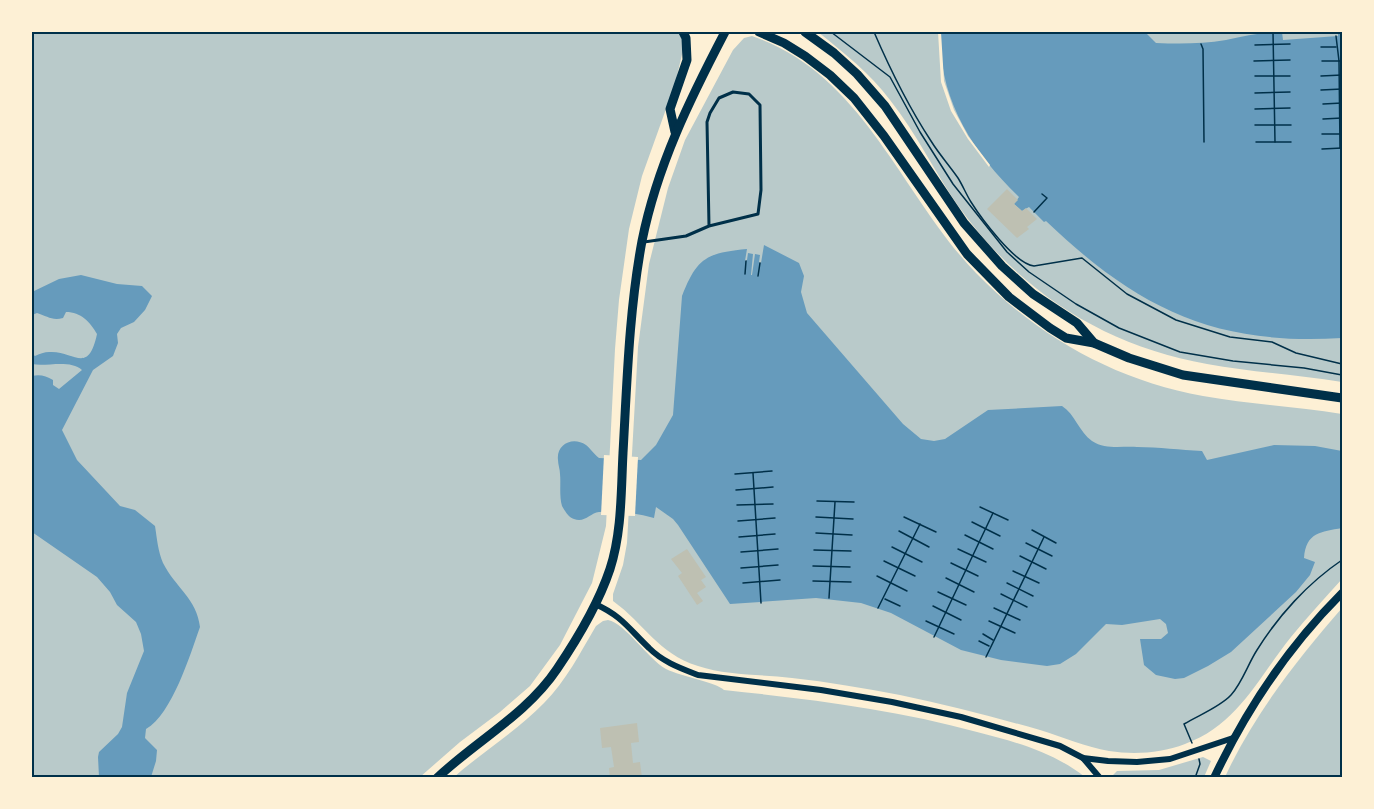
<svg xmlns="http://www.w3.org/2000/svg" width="1374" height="809" viewBox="0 0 1374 809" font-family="'Varela Round',sans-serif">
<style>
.green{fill:#b9caca}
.water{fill:#669bbc}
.pier{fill:#fdf0d5}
.building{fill:#bec0b2}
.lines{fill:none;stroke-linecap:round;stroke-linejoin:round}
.path{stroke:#003049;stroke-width:1.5}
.service{stroke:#003049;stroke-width:3}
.minor{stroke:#003049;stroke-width:6}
.tertiary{stroke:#003049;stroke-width:8}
.primary{stroke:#003049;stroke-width:9}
.trunk{stroke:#003049;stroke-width:9}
.neatline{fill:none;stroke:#003049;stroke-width:2}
</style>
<rect width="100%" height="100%" fill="#fdf0d5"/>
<!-- green -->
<g class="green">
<polygon points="32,32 680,32 684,46 675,84 642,176 629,229 619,300 615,349 606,526 592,583 560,645 530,686 500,712 460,742 420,777 32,777"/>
<path d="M 818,32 L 1342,32 L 1342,382 C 1297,375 1252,372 1207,364 C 1105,346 1020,292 959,207 C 935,173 917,134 890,100 C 870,73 844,53 818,32 Z"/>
<path d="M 752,36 C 864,74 901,195 976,273 C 1037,336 1116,381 1203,396 C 1249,404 1296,407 1342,414 L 1342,579 C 1325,598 1307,617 1291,637 C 1258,678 1238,725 1185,744 C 1161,753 1135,755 1109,751 C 1086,747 1063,737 1040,730 C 994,717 947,705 900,695 C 864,688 828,682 792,678 C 762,674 727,676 698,666 C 657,653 645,624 613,601 L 613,594 L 623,565 L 627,543 L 638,347 L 649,264 L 668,188 L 685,140 L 733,50 L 744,38 Z"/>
<path d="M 1342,608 L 1342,777 L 1225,777 C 1254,714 1297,660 1342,608 Z"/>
<path d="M 608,620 C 626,624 647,658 666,669 C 682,677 716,682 724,690 C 809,699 894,709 977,732 C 1016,742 1053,752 1085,777 L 453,778 C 482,752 517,731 544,703 C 566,681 580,653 596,626 L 603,621 Z"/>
<polygon points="1203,757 1211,761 1204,777 1112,776 1117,771 1159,770"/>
</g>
<!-- water -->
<g class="water">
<path d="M 941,32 L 1145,32 L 1156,43 C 1180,44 1202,44 1226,40 C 1245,36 1262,32 1282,32 L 1283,40 L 1338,36 L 1338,32 L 1342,32 L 1342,338 C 1214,346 1137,308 1046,221 L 1044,222 L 1029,207 L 1022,211 L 1014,204 L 1019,197 C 973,153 937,97 941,32 Z"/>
<path d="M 764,245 L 799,263 L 804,276 L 801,292 L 807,313 L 903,424 L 921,439 L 934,441 L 945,439 L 988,410 L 1062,406 C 1075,414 1079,432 1092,441 C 1106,450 1121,446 1137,447 C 1159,447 1180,450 1202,451 L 1207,460 L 1274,445 L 1315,446 L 1342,451 L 1342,528 C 1321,532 1306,532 1304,558 L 1315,562 L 1310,575 L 1296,592 L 1231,652 L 1208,666 L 1184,678 L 1175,679 L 1156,675 L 1144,665 L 1140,639 L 1161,639 L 1168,633 L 1166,624 L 1160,619 L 1122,625 L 1106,624 L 1076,654 L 1060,664 L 1047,666 L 1001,660 L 961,650 L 891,613 L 861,603 L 816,598 L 730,604 L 678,525 L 673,519 L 656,507 L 654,518 C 637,513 618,511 599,512 C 590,513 585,523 574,519 C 568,517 565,511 562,506 C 559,496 561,484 560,474 C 560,469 558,465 558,460 C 556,444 573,436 586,445 C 590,448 594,454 599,458 L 641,460 L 656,445 L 673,415 L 682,296 C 697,258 706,253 747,249 L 745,261 L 747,260 L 748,253 L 753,254 L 751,275 L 752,275 L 755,254 L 760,255 L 759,262 L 761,263 Z"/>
<path d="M 81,275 L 117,284 L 142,286 L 152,296 L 145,310 L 134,322 L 121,328 L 117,334 L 118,343 L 113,356 L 93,370 L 62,430 L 77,460 L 120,506 L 135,510 L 155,526 C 157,539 158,551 163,563 C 175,587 197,599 200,627 C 190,655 172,714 146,729 L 145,738 L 157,750 L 156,761 L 151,777 L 99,777 L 98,757 L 99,752 L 118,734 L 122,727 L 127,693 L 144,651 L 141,634 L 136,622 L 117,605 L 110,592 L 97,577 L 32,532 L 32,376 C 40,374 46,376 53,380 L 53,385 L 59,389 L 82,370 C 70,359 46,367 32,364 L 32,354 L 35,356 C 39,354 45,352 49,352 C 74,350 88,376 97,334 C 90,322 81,312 66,312 L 63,318 C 52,321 47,316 37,313 L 32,315 L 32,292 L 59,279 Z"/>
</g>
<!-- pier -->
<g class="pier">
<polygon points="938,32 941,32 944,81 954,110 968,136 990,165 989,167 968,139 951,111 941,82"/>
<polygon points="604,455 638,457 635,516 601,515"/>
</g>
<!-- building -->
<g class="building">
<polygon points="1007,189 1018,200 1014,204 1022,211 1026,208 1037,219 1027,227 1029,229 1017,238 987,209"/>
<polygon points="687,549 706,577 701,580 706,587 697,593 703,601 697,605 678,576 682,573 671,559"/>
<polygon points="637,723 639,742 631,743 633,763 640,762 642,778 610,778 609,768 614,767 611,747 602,748 600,728"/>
</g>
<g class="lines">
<!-- path -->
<g class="path">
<polyline points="831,32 890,77 920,132 953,184 1007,252 1029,272 1076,304 1119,328 1180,352 1233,361 1304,368 1342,375"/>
<path d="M 874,32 C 890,69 908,106 931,141 C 939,154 949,165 958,178 C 963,186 966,194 971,202 C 981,218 1015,264 1034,266 L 1082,258 L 1127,294 L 1176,320 L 1230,337 L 1272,342 L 1296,353 L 1342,364"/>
<polyline points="1273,32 1275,142"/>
<polyline points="1336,36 1339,61 1340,148"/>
<polyline points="1201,44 1203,49 1204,142"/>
<polyline points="1255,45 1290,44"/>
<polyline points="1321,47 1336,47"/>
<polyline points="1254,61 1290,60"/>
<polyline points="1322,61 1342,61"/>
<polyline points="1255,76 1290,76"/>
<polyline points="1321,76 1342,75"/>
<polyline points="1321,90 1342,89"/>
<polyline points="1255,93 1290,92"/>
<polyline points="1323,104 1342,103"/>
<polyline points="1255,109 1290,108"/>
<polyline points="1323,119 1342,118"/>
<polyline points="1255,125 1291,125"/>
<polyline points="1322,134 1342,134"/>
<polyline points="1256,142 1291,142"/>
<polyline points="1322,149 1342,148"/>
<polyline points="1034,212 1047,198 1042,194"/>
<polyline points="745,274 746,261"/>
<polyline points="758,276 760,263"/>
<polyline points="753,473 761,603"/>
<polyline points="735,474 772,471"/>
<polyline points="736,490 773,487"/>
<polyline points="817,501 854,502"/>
<polyline points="737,505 773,504"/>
<polyline points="980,507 1008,520"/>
<polyline points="816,517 853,519"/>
<polyline points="904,517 936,532"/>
<polyline points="738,521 775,518"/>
<polyline points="972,522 1000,536"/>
<polyline points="1032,530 1056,543"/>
<polyline points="899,531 929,547"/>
<polyline points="816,533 852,535"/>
<polyline points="965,535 993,549"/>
<polyline points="739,537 775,534"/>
<polyline points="1026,543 1052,556"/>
<polyline points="892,547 922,562"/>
<polyline points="958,549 986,562"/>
<polyline points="814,550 851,551"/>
<polyline points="741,552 778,549"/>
<polyline points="1020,556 1046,569"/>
<polyline points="884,561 915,576"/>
<polyline points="951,563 978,576"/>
<polyline points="813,566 850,567"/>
<polyline points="741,568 778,565"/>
<polyline points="1013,571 1039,583"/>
<polyline points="877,576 907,591"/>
<polyline points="946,578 974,592"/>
<polyline points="813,581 851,582"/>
<polyline points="743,583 780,580"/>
<polyline points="1007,583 1033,596"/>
<polyline points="938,592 966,605"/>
<polyline points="1001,594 1027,607"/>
<polyline points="829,598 835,502"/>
<polyline points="885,599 900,606"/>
<polyline points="933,606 961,620"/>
<polyline points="878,608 920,524"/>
<polyline points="994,608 1020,620"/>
<polyline points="926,621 954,634"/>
<polyline points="989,621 1015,633"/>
<polyline points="983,634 993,640"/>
<polyline points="934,637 993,513"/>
<polyline points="979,641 989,646"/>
<polyline points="986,657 1044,537"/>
<path d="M 1192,743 L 1184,724 C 1199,715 1220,707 1231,695 C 1242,683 1248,664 1257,650 C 1278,616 1308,583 1342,560"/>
<polyline points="1195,778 1200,764 1199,759"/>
</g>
<!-- service -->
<polyline class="service" points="644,242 686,236 709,226 758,214 761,190 760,105 749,94 733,92 719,98 710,113 707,122 709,226"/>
<!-- minor -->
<g class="minor">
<path d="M 595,604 C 622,616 629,629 649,648 C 663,662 680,668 698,675 L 821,690 L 892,702 L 961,717 L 1060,746 L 1083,758 L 1108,761 L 1137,762 L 1170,759 L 1233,738"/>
<polyline points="1083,758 1100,778"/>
</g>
<!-- tertiary -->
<path class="tertiary" d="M 1214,778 C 1246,710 1289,646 1342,593"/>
<!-- primary -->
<g class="primary">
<polyline points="759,32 784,43 805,56 830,75 854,98 884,136 967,254 1009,297 1050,328 1066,338 1094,343 1129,358 1183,375 1342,398"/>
<polyline points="805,32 834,53 857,74 885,106 964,223 1002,266 1033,294 1077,323 1094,343"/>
</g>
<!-- trunk -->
<g class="trunk">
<polyline points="675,132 670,109 687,60 686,38 683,32"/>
<path d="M 437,778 C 476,741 527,714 557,669 C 578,638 598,605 610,569 C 622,532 621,491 623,453 C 627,382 629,311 642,241 C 657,166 690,99 725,32"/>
</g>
</g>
<!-- border -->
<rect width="1374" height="809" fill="none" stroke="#fdf0d5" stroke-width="66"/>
<rect x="33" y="33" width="1308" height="743" class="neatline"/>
</svg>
